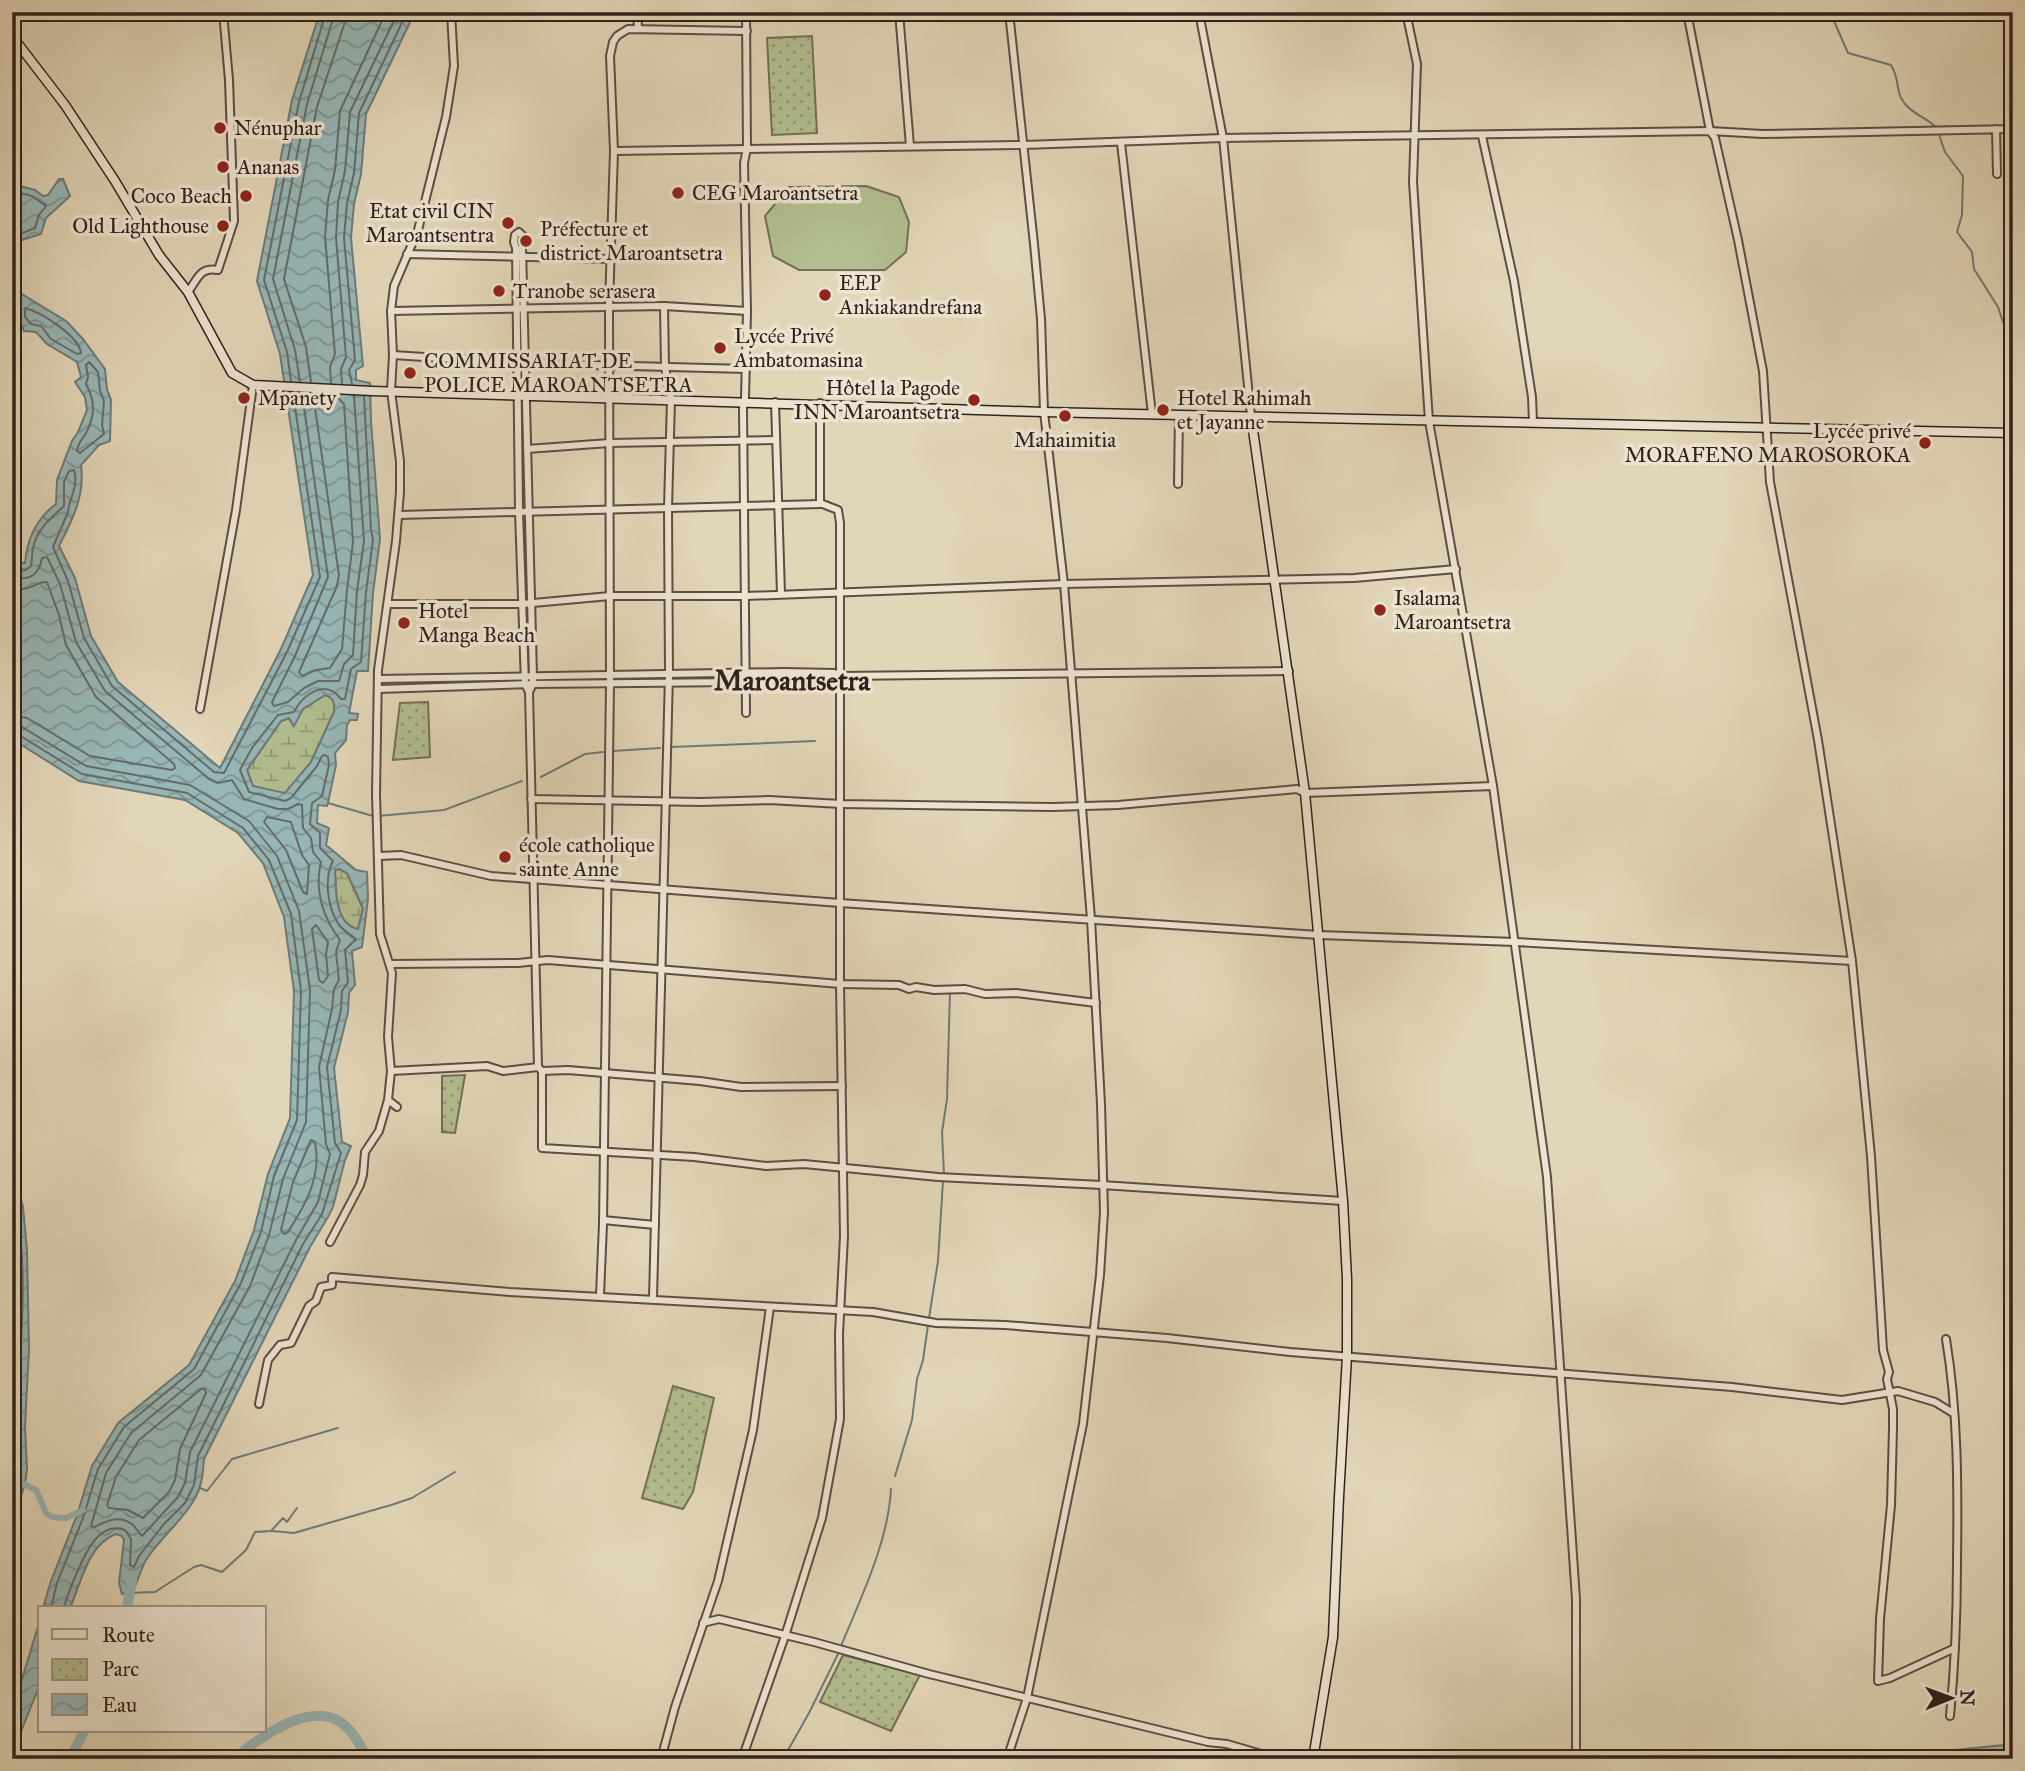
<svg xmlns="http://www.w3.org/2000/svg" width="2025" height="1771" viewBox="0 0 2025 1771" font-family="'IM FELL Great Primer',serif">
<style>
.grass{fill:#b2be90;stroke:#727056;stroke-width:2}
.wetland{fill:url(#wetland-marsh);stroke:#727056;stroke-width:2}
.park{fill:url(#park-dots);stroke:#727056;stroke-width:2}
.water{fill:url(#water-waves);stroke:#6e7b79;stroke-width:2;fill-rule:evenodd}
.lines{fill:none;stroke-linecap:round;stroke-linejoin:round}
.shore{stroke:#646c6a;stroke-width:2}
.stream{stroke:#6e7b79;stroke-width:2}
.canal{stroke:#97b7b7;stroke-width:6}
.river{stroke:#97b7b7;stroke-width:10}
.street-casing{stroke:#5d4e43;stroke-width:10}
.secondary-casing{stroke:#31211c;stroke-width:11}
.street{stroke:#ece4d1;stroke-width:6}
.secondary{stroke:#ece4d1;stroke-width:8}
.poi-dot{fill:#8f2418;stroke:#ece4d1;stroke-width:2.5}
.labels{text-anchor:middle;stroke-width:7;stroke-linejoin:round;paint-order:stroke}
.poi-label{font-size:21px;fill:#31211c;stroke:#ece4d1;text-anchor:start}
.district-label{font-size:28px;font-weight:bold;fill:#31211c;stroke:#ece4d1}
</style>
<defs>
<pattern id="wetland-marsh" width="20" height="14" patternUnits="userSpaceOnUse" patternTransform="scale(1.75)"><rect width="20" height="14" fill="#b2be90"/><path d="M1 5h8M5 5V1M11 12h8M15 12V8" fill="none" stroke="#919a75"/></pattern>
<pattern id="park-dots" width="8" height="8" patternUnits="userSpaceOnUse" patternTransform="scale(1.75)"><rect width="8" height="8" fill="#b2be90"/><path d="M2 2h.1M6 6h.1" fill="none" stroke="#919a75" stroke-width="1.8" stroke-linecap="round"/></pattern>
<pattern id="water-waves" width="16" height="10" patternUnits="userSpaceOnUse" patternTransform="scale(1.75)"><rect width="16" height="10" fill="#97b7b7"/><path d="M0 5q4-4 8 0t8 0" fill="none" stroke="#7c9494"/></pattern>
</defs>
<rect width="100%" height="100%" fill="#e2d6b8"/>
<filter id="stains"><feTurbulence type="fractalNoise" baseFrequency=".00286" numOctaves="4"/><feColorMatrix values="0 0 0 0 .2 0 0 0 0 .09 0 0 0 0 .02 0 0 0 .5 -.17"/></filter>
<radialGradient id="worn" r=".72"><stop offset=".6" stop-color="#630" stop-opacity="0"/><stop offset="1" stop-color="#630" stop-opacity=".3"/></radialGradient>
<!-- grass -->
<polygon class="grass" points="866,186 899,197 909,222 906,252 885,270 799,270 773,256 765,216 789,187"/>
<!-- wetland -->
<g class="wetland">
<path d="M 325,695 C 334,698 335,703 334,712 L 311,762 L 285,794 L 253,786 L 247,770 L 281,721 L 289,718 L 293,725 L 303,709 Z"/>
<path d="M 339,869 L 347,873 L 363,909 L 358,929 C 334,924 336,889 335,870 Z"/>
</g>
<!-- park -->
<g class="park">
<polygon points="812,36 817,133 772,135 767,38"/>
<polygon points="428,702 430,757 393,760 400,703"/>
<polygon points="465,1075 455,1133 442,1132 442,1076"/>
<polygon points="673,1386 714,1398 693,1492 683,1509 642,1498"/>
<polygon points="843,1655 920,1675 891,1731 820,1702"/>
</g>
<!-- water -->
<g class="water">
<path d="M 320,12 L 415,12 L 366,114 L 361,174 L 354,204 L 351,238 L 363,366 L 356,370 L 356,380 L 370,383 L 371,421 L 380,539 L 373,593 L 368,671 L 357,671 L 349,713 L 358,714 L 357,720 L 350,720 L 347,725 L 346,740 L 335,753 L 336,765 L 328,803 L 327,806 L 318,805 L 317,823 L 329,828 L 326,845 L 356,870 L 367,872 L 368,899 L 362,947 L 352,951 L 355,985 L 349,993 L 348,1012 L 334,1068 L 342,1142 L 351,1146 L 345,1160 L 333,1207 L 328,1217 L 310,1247 L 204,1459 C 203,1468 203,1478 200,1486 C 194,1510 162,1536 148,1557 C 140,1568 139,1581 132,1592 L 122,1594 L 119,1583 L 124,1540 L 122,1536 L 116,1534 C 88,1544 81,1583 70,1608 L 43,1608 L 51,1581 L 77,1515 L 92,1466 L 118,1423 L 189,1365 L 235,1281 L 254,1230 L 268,1174 L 290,1118 L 294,991 L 284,917 L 263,863 L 238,833 L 185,800 L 79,781 L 12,739 L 12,561 L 25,563 C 27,539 36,519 56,504 L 57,480 L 72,441 L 78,432 L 87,410 L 85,397 L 75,382 L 81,377 L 77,362 L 47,344 L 36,332 L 24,331 L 16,311 L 12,309 L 12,184 L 35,190 L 43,196 L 48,195 L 59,179 L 63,179 L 70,196 L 46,218 L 41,234 L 19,241 L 13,277 L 17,291 L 66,321 L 83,339 L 105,369 L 107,389 L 111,400 L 110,441 L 99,445 L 81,465 C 85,495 73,519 59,546 L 75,578 L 91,636 L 118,682 L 220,768 L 281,649 L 313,575 L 280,354 L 257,281 L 292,100 ZM 325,695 C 334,698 335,703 334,712 L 311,762 L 285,793 L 253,786 L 247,770 L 281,721 L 289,718 L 294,726 L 303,709 ZM 339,869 L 347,873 L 363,908 L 358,929 C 334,924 336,889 335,870 Z"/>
<path d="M 12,816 C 24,834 18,851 12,870 Z"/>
<polygon points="12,1166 23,1207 27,1250 29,1349 25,1427 27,1469 25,1484 12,1523"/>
<polygon points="40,1620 40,1684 12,1754 12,1712"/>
<polygon points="2013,1744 2013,1759 1938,1759 1955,1750"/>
</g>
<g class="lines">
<!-- shore -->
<g class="shore">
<polyline points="12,191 32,196 46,206 39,215 35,228 17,235 12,240"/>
<path d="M 25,308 C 41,312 79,336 81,353 L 77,354 L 51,339 L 41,326 L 31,324 L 25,317 Z"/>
<path d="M 89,362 L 98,372 L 100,391 L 104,401 L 102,425 L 104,434 L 80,453 L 77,451 C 78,443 81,441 85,435 C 95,417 96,402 86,384 L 88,377 L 86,365 Z"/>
<polyline points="291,381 287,352 264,280 299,102 326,12"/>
<polyline points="300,382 295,350 273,279 307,104 335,12"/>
<polyline points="311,382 306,347 284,279 317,107 345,22 346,12"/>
<polyline points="331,383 330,367 335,354 325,237 328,200 335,170 340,111 386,12"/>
<polyline points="342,384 341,369 346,357 336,238 338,202 345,171 350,112 398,12"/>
<polyline points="352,384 349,370 355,360 344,238 347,203 354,173 359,113 407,12"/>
<polyline points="302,393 328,577 295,656 272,702 274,706 288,702 304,688 318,681 339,681 344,664 353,655 357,591 364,541 354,396"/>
<polyline points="313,394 339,575 337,586 299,672 302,676 316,670 330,668 342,649 347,590 353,542 344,404 335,395"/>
<path d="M 12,568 L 25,570 L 31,566 C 32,560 32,554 33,548 C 37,529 51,518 64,506 L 64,482 L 69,471 L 74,470 C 79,485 69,499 68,512 L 53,547 L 68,581 L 84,638 L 112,686 L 214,772 L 224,773 L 287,652 L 320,577 L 293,393"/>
<path d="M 12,577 C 30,581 39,575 42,558 L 47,557 L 60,584 L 76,642 L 105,691 L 209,779 L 218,783 L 232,780 L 244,799 L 278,809 L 288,809 L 298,804 L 302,805 L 303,828 L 311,838 L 313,852 L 321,862 C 314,890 323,918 340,940 L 336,952 L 339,980 L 334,989 L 332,1009 L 319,1067 L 326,1144 L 330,1154 L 318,1202 L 296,1240 L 190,1452 L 185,1483 L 178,1497 L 142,1536 C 138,1533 136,1526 130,1523 C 119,1515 105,1521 95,1527 L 91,1526 L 106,1473 L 131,1433 L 201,1375 L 250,1286 L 269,1235 L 283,1179 L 306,1122 L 310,990 L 299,911 L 277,856 L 249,821 L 190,785 L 86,766 L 22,727 L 12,725"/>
<path d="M 12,588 C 32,592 36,581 47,582 L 59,615 L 66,645 L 96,697 L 174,764 L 175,768 L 172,770 L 90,756 L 27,718 L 12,715"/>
<polyline points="12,734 19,735 82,774 187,793 243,828 269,860 291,914 301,991 297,1120 274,1176 261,1232 241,1283 194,1369 124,1427 98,1469 83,1518 57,1583 51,1608"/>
<polygon points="267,817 291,822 302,855 309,865 307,894 303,892 286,850 264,822"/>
<polygon points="316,925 328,942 326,954 328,976 323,983 319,980 312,929"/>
<path d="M 311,1140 L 315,1142 C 322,1176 306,1204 288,1232 L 284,1234 L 281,1230 L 293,1182 Z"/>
<path d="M 12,1193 C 32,1266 18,1352 18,1427 C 18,1455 22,1473 12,1501"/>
<polyline points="12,1280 12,1371"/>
<polygon points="201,1389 205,1389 206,1393 180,1449 175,1480 169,1492 143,1518 128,1510 109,1508 107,1505 116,1477 139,1440"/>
<path d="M 64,1608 C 66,1598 71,1587 75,1577 C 84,1557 97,1520 125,1530 L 131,1539 L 130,1565 L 134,1567 L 139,1556 L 164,1524 L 185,1503 L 194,1485 L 198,1456 L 303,1244 L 322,1214 L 341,1153 L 335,1143 L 327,1067 L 341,1010 L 342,991 L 348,982 L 345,950 L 356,939 C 351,935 344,931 339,925 C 327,907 324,878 333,861 L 320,848 L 320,833 L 310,824 L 312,803 L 322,796 L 329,765 L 328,757 L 325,755 L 322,756 L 317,766 L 291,798 L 285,801 L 249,792 L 240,770 L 252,748 L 278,715 L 294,712 C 303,694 326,678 341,699 L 345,699 L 351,669 L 361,662 L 366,592 L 373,540 L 371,530 L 364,396"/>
</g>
<!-- stream -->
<g class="stream">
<path d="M 1830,12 L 1848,53 L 1891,65 C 1899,78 1896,87 1901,98 C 1909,113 1924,116 1936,127"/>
<polyline points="1938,132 1945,152 1963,176 1962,215 1957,232 1972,252 1974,269 1998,307 2003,322 2013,331"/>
<polyline points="672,747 815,741"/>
<polyline points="613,751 660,748"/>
<polyline points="541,777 585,754 603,752"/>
<polyline points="328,803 373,816"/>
<polyline points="378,816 444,810 522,781"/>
<polyline points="944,1174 942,1132 947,1099 950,991"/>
<polyline points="929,1318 938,1261 943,1181"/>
<polyline points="895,1476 912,1420 917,1379 923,1360 928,1325"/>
<polyline points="200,1488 207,1491 232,1459 338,1428"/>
<polyline points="272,1531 294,1533 391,1505 412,1498 455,1472"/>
<polyline points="129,1593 155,1592 194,1567 201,1565 222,1572 246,1550 255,1532 271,1531 283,1518 287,1522 297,1508"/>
<path d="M 841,1646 C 861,1597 888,1543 891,1489"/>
<polyline points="787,1752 809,1713 838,1654"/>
</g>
<!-- canal -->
<polyline class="canal" points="20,1482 36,1490 46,1513 52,1517 66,1518 83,1510"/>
<!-- river -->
<g class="river">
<polyline points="127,1608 132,1580"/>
<polyline points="70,1759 84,1731"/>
<path d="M 234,1759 C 258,1738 306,1704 337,1720 C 351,1727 361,1746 368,1759"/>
</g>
<defs>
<g id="street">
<polyline points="637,12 638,28"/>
<polyline points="746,12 747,148 744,163 747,311 745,398 743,408 746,713"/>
<polyline points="899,12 910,146"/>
<polyline points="1202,12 1201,23 1223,138 1251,416"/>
<polyline points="1406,12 1417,64 1413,182 1429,421 1493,786 1547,1177 1576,1599 1576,1759"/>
<polyline points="1687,12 1710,131 1715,138 1738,240 1763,371 1770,482 1818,740 1852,961 1871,1156 1883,1350 1889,1372 1887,1379 1893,1409 1893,1429 1891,1505 1880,1619 1878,1681 1890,1678 1955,1648"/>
<polyline points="1996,129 1997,174"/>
<polyline points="1482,136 1514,281 1532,397 1533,422"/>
<polyline points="1121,143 1152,414"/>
<polyline points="614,151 1024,145 1223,138 1710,131 1763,134 2013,129"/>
<polyline points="407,254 612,259"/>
<path d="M 188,292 C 198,279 199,267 218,270 L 234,221 L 229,80 L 223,12"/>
<polyline points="391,311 664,306 747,311"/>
<polyline points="393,355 517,363 746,369"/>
<polyline points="775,402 781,594"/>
<polyline points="527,449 609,443 775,440"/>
<polyline points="1178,484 1179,415"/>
<polyline points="399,515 821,504"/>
<polyline points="388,604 522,604 610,596 746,596 1064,584 1354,578 1456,569"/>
<polyline points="379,679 784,672 834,673 840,676 1289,671"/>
<polyline points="378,689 533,684 832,681 840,676"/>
<polyline points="529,692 533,684 533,676 522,247 524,237 519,232 515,235 514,242 516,248 519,512 525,684 529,692 538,1067 542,1071 542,1148 694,1157 766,1166 804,1164 938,1177 1102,1185 1343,1201"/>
<polyline points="200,709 236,510 253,385"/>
<polyline points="531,799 701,802 769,800 841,804 1052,807 1118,805 1297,789 1305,793 1493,786"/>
<polyline points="379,856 401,855 491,876 840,903 1319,935 1515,942 1852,961"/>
<polyline points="391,964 518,963 548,960 840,984 899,985 909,989 916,987 934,990 965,989 985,994 1016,993 1096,1003"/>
<polyline points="391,1071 487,1066 503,1071 538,1067"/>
<polyline points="542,1071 568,1070 700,1081 741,1087 842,1086"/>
<polyline points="397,1107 388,1100 391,1071 388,1037 392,973 380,934 376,794 378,670 396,541 400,492 400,461 391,391 393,355 391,311 394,286 418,230 446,117 454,66 451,12"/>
<polyline points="603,1220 655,1225"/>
<polyline points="330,1242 360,1185 363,1175 365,1152 379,1131 388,1100"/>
<polyline points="600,1295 603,1224 610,683 609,306 614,151 610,56 613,42 617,36 628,29 747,31"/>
<polyline points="653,1298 669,675 668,508 671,399 665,367 664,306"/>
<path d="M 1946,1339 C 1958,1412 1958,1487 1957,1562 C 1957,1614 1955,1665 1950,1716"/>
<polyline points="259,1404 268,1360 280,1345 291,1343 309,1306 316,1301 321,1287 332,1285 332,1277 510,1292 873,1312 936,1323 1005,1325 1167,1338 1290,1352 1732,1387 1842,1400 1898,1391 1935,1402 1953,1413"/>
<polyline points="703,1623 719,1619 814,1642 929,1674 1208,1742 1227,1744 1278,1759"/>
<polyline points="661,1759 675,1707 718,1581 753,1430 770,1307"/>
<polyline points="742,1759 785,1636 822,1518 840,1419 839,1334 844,1236 840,984 840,523 838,510 820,503 820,403"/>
<polyline points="1007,1759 1027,1698 1083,1424 1100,1275 1104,1212 1101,1104 1091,919 1064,584 1044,412 1041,319 1034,244 1009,12"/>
</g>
<g id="secondary">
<polyline points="12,36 65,105 115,181 159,255 188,292 232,373 253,385 372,391 1044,412 2013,433"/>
<polyline points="1251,416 1305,793 1343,1201 1347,1279 1347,1356 1339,1497 1333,1637 1313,1759"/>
</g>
</defs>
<!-- street casing -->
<use href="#street" class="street-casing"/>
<!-- secondary casing -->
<use href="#secondary" class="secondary-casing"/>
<!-- street -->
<use href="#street" class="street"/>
<!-- secondary -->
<use href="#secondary" class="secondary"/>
</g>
<!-- markers -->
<g class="poi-dot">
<circle cx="220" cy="128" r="7"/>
<circle cx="223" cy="167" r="7"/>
<circle cx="678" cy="193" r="7"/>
<circle cx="246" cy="196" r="7"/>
<circle cx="508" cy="223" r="7"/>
<circle cx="223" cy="226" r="7"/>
<circle cx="526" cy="241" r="7"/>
<circle cx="499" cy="291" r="7"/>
<circle cx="825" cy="295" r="7"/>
<circle cx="720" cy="348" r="7"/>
<circle cx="410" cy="373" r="7"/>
<circle cx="244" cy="398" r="7"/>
<circle cx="974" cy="400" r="7"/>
<circle cx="1163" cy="410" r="7"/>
<circle cx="1065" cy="416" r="7"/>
<circle cx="1925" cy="443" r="7"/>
<circle cx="1380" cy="610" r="7"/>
<circle cx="404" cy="623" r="7"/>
<circle cx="505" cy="857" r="7"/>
</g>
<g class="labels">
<!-- poi labels -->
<g class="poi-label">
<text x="234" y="135">Nénuphar</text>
<text x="237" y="174">Ananas</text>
<text x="692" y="200">CEG Maroantsetra</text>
<text x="232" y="203" text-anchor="end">Coco Beach</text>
<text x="494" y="218" text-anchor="end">Etat civil CIN<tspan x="494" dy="24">Maroantsentra</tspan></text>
<text x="209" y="233" text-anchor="end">Old Lighthouse</text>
<text x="540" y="236">Préfecture et<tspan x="540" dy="24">district Maroantsetra</tspan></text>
<text x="839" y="290">EEP<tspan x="839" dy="24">Ankiakandrefana</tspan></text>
<text x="513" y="298">Tranobe serasera</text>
<text x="734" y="343">Lycée Privé<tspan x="734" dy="24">Ambatomasina</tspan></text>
<text x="424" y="368">COMMISSARIAT DE<tspan x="424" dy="24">POLICE MAROANTSETRA</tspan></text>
<text x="960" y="395" text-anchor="end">Hôtel la Pagode<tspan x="960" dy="24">INN Maroantsetra</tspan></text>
<text x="258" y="405">Mpanety</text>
<text x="1177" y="405">Hotel Rahimah<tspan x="1177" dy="24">et Jayanne</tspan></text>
<text x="1911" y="438" text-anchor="end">Lycée privé<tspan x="1911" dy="24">MORAFENO MAROSOROKA</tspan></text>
<text x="1065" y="447" text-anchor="middle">Mahaimitia</text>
<text x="1394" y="605">Isalama<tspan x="1394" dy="24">Maroantsetra</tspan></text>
<text x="418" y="618">Hotel<tspan x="418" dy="24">Manga Beach</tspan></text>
<text x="519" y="852">école catholique<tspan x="519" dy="24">sainte Anne</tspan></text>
</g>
<!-- district labels -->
<g class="district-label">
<text x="792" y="690">Maroantsetra</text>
</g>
</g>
<!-- margin -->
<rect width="2025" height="1771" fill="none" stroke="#e2d6b8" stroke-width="42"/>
<rect x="14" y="14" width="1997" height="1743" fill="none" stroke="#31211c" stroke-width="3.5"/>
<rect x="21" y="21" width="1983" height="1729" fill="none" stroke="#31211c" stroke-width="2"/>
<!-- legend -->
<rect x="38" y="1606" width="228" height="126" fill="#ece4d1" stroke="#a19689" stroke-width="2"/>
<rect x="52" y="1629" width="35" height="10" fill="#ece4d1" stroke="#a19689" stroke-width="2"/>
<text x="102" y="1642" font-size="21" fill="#31211c">Route</text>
<rect x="52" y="1659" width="35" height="21" fill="url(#park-dots)" stroke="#a19689" stroke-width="2"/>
<text x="102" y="1676" font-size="21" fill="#31211c">Parc</text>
<rect x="52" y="1694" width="35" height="21" fill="url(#water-waves)" stroke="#a19689" stroke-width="2"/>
<text x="102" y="1712" font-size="21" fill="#31211c">Eau</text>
<!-- north arrow -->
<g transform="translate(1951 1698) rotate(89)" stroke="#ece4d1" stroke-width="5" paint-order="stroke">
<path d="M0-5L12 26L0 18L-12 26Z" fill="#31211c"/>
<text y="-10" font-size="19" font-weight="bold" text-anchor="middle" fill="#31211c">N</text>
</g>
<rect width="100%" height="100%" filter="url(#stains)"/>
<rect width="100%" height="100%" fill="url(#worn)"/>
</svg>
